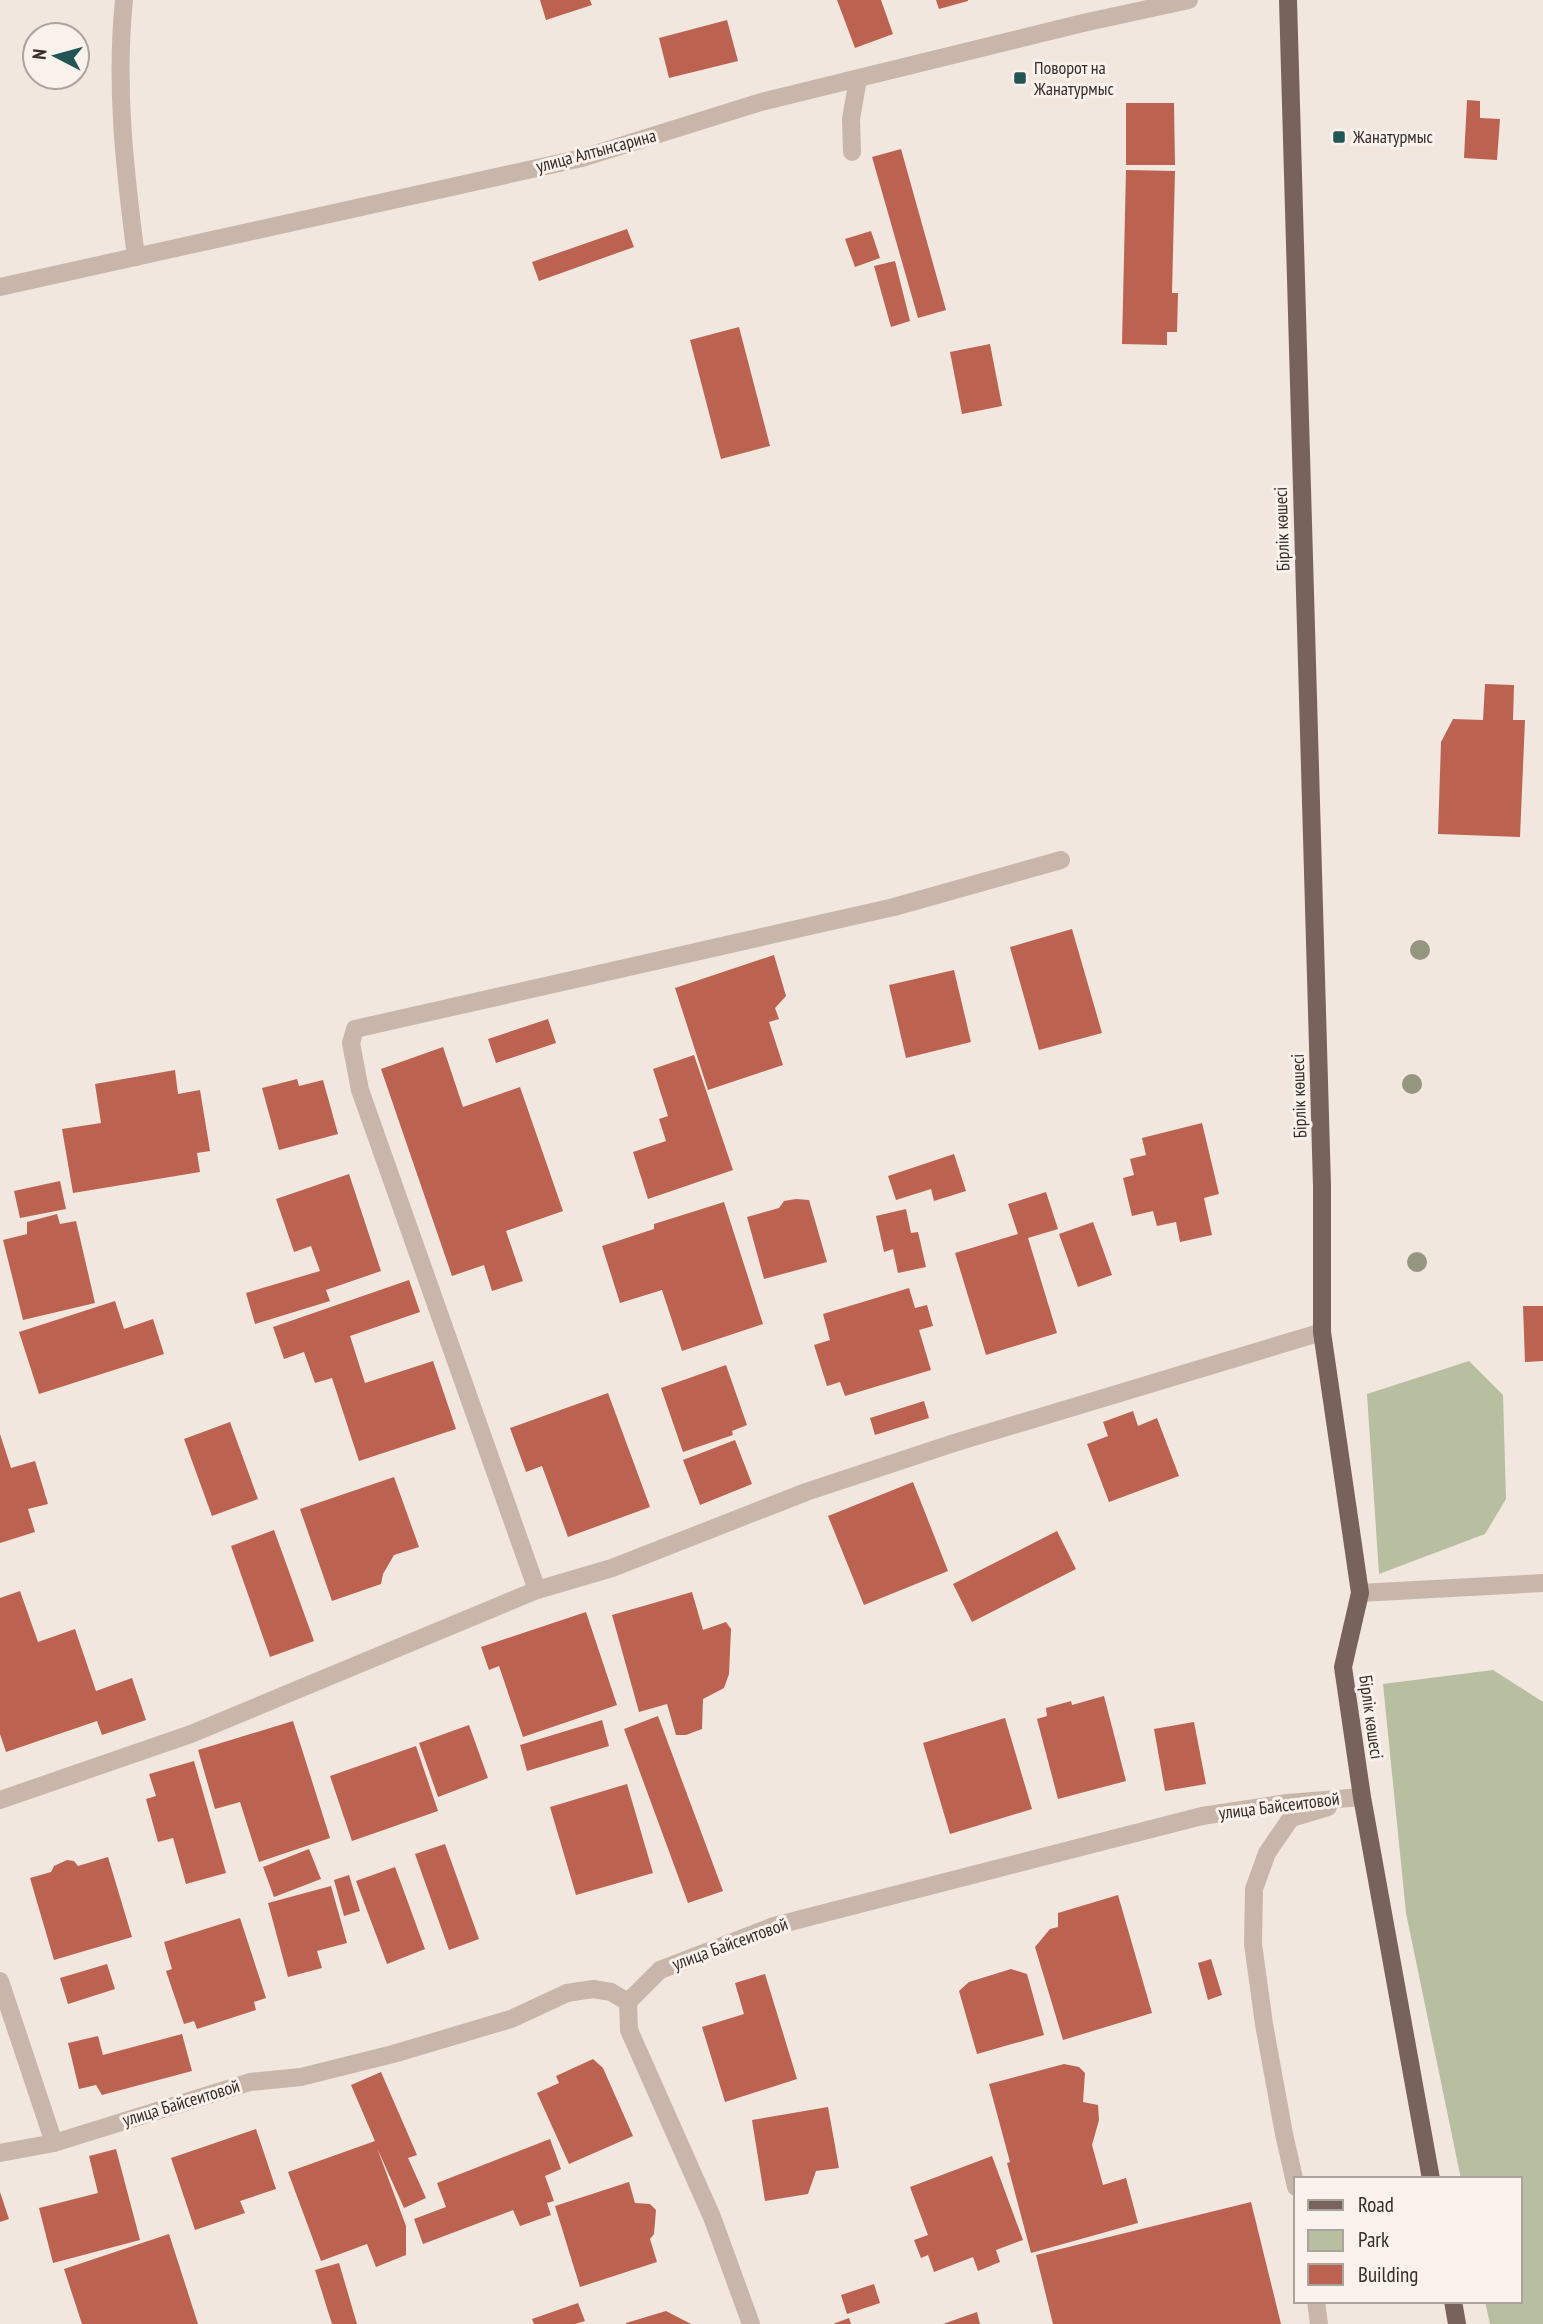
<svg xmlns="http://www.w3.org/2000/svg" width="1543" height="2324" viewBox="0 0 1543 2324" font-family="'PT Sans Narrow',sans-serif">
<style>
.green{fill:#b7bfa0}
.building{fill:#bc6251}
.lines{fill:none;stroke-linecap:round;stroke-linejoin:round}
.minor{stroke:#c8b6ab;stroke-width:18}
.tertiary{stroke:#c8b6ab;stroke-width:18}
.primary{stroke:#77635c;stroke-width:18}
.tree{fill:#95967f}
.poi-dot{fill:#235554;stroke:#f9f1eb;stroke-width:2.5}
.labels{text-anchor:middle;stroke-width:6;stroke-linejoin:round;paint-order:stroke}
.poi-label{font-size:18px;fill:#362d2a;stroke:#f9f1eb;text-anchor:start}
.street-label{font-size:18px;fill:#362d2a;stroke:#f9f1eb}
</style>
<rect width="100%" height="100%" fill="#f1e7df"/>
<!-- green -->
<g class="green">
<polygon points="1469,1361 1503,1395 1506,1499 1485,1534 1379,1574 1367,1394"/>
<polygon points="1493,1670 1543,1702 1543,2324 1490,2324 1485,2301 1520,2301 1520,2179 1461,2179 1406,1913 1383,1684"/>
</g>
<!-- building -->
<g class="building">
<polygon points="540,0 590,0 592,5 546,20"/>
<polygon points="837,0 881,0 893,34 855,48"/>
<polygon points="936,0 968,0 968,1 939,9"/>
<polygon points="727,20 738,61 669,78 659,38"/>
<polygon points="1467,100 1480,101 1480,118 1500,119 1497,160 1464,158"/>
<polygon points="1126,103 1174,103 1175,165 1126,165"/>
<polygon points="901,149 946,310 918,318 872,157"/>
<polygon points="1126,170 1175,171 1172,293 1178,293 1177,332 1167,332 1167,345 1122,344"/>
<polygon points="627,229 634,247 539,281 532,262"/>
<polygon points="871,231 880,258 855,267 845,239"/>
<polygon points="895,261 910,321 891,327 874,266"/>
<polygon points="739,327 770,446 721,459 690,340"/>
<polygon points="990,344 1002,406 962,414 950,352"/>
<polygon points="1485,684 1514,685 1513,720 1525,720 1520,837 1438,834 1441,742 1453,719 1483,720"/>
<polygon points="1072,929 1102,1033 1039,1050 1010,947"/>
<polygon points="774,955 786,996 775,1008 779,1019 769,1022 783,1065 708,1090 675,988"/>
<polygon points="954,970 971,1042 906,1058 889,985"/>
<polygon points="548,1019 556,1043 496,1063 488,1039"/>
<polygon points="443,1047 463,1107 520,1087 563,1211 506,1231 523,1281 492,1291 484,1265 452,1276 381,1069"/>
<polygon points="694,1055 733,1170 648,1199 633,1152 666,1141 659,1119 668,1116 653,1069"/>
<polygon points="175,1070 178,1094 200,1090 210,1151 197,1153 200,1172 73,1193 62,1129 101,1123 95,1084"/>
<polygon points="297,1079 299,1086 323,1080 338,1134 279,1150 262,1088"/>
<polygon points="1202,1123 1219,1194 1204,1198 1212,1235 1180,1242 1176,1222 1157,1226 1153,1211 1132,1216 1123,1178 1134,1175 1130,1159 1146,1155 1142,1138"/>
<polygon points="954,1154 966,1191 934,1201 931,1189 896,1200 888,1176"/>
<polygon points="349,1174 381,1271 326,1290 330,1301 255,1324 246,1293 320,1271 311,1246 294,1252 276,1199"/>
<polygon points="60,1181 66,1209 20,1218 14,1191"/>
<polygon points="1046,1192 1058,1229 1028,1238 1057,1333 986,1355 955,1253 1018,1234 1008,1204"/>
<polygon points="796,1199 809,1200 827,1262 764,1279 747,1217 779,1208 784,1201"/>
<polygon points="724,1202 763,1324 682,1351 662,1290 620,1303 602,1246 654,1229 654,1224"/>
<polygon points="906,1209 911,1233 918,1232 926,1267 898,1273 893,1249 884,1252 876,1216"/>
<polygon points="57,1214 60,1224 76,1221 95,1303 23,1320 3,1240 27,1234 27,1222"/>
<polygon points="1093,1222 1112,1275 1078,1287 1059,1234"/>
<polygon points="409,1280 420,1312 350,1336 365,1383 433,1361 456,1429 359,1461 332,1378 315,1383 304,1352 284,1359 273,1327"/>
<polygon points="909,1288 915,1308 927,1305 933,1326 919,1330 931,1370 845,1396 840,1382 827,1386 814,1345 830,1340 823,1314"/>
<polygon points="115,1301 124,1329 153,1319 164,1354 39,1394 19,1332"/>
<polygon points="1523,1306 1543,1306 1543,1361 1525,1362"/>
<polygon points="726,1365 747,1425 732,1431 733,1435 683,1452 661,1388"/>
<polygon points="608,1393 650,1507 568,1537 542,1466 526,1472 510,1428"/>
<polygon points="924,1401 929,1418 875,1435 870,1418"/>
<polygon points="1133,1411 1138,1426 1157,1418 1179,1476 1109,1502 1087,1444 1108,1436 1103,1422"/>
<polygon points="230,1422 258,1499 212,1516 184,1439"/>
<polygon points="0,1434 11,1468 35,1461 48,1504 28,1509 35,1532 0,1543"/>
<polygon points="735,1440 752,1484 700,1505 683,1460"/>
<polygon points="394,1477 419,1547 394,1555 383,1574 381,1584 332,1601 300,1509"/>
<polygon points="913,1482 948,1571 864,1605 828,1516"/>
<polygon points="274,1530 314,1641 270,1657 231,1546"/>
<polygon points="1057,1531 1076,1569 972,1622 953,1584"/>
<polygon points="20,1591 38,1642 75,1629 96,1691 132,1678 146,1720 102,1735 97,1721 6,1752 0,1734 0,1598"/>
<polygon points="692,1592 703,1630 726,1622 731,1629 729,1674 724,1688 703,1699 702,1729 686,1735 676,1735 667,1704 639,1712 612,1615"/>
<polygon points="586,1612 617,1705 523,1737 499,1666 489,1670 481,1647"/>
<polygon points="1104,1696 1126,1781 1058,1799 1037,1719 1047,1716 1046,1708 1071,1701 1072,1705"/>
<polygon points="658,1716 723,1891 688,1903 624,1729"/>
<polygon points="1005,1718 1032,1809 950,1834 923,1743"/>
<polygon points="602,1720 609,1746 527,1771 520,1745"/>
<polygon points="293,1721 330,1838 259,1862 240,1802 215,1809 198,1750"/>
<polygon points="1194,1722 1206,1784 1165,1791 1154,1729"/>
<polygon points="469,1725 488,1778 438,1797 419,1743"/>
<polygon points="416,1746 438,1811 352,1841 330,1776"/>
<polygon points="194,1761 226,1873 186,1884 173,1838 158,1842 146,1799 156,1796 149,1774"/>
<polygon points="627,1784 653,1873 576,1895 550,1807"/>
<polygon points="445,1844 479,1939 449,1950 415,1854"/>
<polygon points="309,1849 321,1879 274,1897 263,1867"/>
<polygon points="108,1857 132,1937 54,1960 30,1878 51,1872 54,1866 67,1860 74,1861 78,1866"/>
<polygon points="395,1867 425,1949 387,1964 356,1881"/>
<polygon points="349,1875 360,1911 344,1916 334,1880"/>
<polygon points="331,1886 347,1943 317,1951 322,1968 288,1977 268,1903"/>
<polygon points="1118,1895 1152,2013 1063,2040 1035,1947 1050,1929 1058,1927 1058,1913"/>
<polygon points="240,1918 266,1998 254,2002 256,2010 197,2029 194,2021 184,2024 166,1971 172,1969 164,1942"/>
<polygon points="1211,1959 1222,1995 1208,2000 1198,1963"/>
<polygon points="107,1964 115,1989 68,2004 60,1978"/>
<polygon points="1011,1969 1027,1974 1044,2035 977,2054 959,1991 969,1982"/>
<polygon points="765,1974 797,2079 725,2102 702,2027 744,2014 735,1983"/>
<polygon points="182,2034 192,2071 102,2095 96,2085 79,2089 68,2043 98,2036 103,2055"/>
<polygon points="593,2059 603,2068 633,2136 569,2164 537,2093 559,2083 556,2076"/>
<polygon points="1064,2064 1079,2067 1085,2073 1083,2102 1098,2105 1099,2120 1092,2145 1103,2185 1126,2178 1138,2223 1031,2253 1007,2163 1010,2162 989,2084"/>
<polygon points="381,2072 417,2155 408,2158 426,2198 404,2208 377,2148 406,2226 406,2255 376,2267 367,2244 321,2261 288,2172 375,2141 351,2085"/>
<polygon points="828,2107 839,2168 816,2171 808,2194 765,2201 752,2120"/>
<polygon points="256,2129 276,2189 240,2201 245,2213 195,2230 171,2158"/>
<polygon points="550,2139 561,2169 545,2176 554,2201 547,2203 551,2215 520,2226 513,2210 423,2244 414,2219 446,2207 437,2183"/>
<polygon points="116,2149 140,2240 53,2263 39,2208 98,2193 89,2156"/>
<polygon points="992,2156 1023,2240 996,2250 1000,2262 978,2271 973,2257 934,2272 928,2255 921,2258 914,2240 928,2235 910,2187"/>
<polygon points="629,2182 635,2203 650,2204 656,2210 654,2234 650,2239 657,2262 580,2287 555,2206"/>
<polygon points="0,2192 9,2219 0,2222"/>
<polygon points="1251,2202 1281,2324 1053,2324 1036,2255"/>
<polygon points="169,2234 198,2324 82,2324 64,2269"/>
<polygon points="339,2263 357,2324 332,2324 315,2270"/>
<polygon points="874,2284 880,2303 847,2314 841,2295"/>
<polygon points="578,2303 585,2321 575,2324 534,2324 532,2319"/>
<polygon points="666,2311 691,2324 626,2324 626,2323"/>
<polygon points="977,2312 980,2324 943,2324"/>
<polygon points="849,2318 851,2324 833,2324"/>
</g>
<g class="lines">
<!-- minor -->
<g class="minor">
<path d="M 124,0 C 115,87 125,171 136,257"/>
<polyline points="852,152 851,119 858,79"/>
<polyline points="537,1590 360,1090 351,1043 355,1029 894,907 1061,860"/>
<polyline points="1360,1593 1543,1583"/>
<polyline points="0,1800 191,1734 537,1590 612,1568 806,1492 954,1443 1322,1332"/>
<polyline points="0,1981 54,2143"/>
<polyline points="628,2002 629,2030 712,2217 751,2324"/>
<polyline points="0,2153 54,2143 250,2082 301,2077 393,2054 511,2019 567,1993 593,1989 611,1992 628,2002 660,1970 774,1926 1202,1816 1287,1803 1362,1797"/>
<polyline points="1296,2187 1284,2134 1264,2024 1253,1944 1254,1889 1267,1853 1291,1818 1328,1807"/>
<polyline points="1316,2301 1319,2324"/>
</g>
<!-- tertiary -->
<polyline class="tertiary" points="0,287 582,158 761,102 1083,23 1189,0"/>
<!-- primary -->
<g class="primary">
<polyline points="1288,0 1322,1186 1322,1332 1360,1593 1343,1667 1362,1797 1431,2179"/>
<polyline points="1453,2301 1457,2324"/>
</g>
</g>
<!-- trees -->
<g class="tree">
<circle cx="1420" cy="950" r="10"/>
<circle cx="1412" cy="1084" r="10"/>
<circle cx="1417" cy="1262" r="10"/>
</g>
<!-- markers -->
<g class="poi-dot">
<rect x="1013" y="71" width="14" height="14" rx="3.5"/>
<rect x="1332" y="130" width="14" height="14" rx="3.5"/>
</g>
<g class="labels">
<!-- poi labels -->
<g class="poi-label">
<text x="1034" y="74">Поворот на<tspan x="1034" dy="21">Жанатурмыс</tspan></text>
<text x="1353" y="143">Жанатурмыс</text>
</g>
<!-- street labels -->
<g class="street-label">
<text transform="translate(596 151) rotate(-15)" y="6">улица Алтынсарина</text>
<text transform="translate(1282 529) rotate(-92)" y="6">Бірлік көшесі</text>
<text transform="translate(1299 1096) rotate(-92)" y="6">Бірлік көшесі</text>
<text transform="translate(1371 1717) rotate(82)" y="6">Бірлік көшесі</text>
<text transform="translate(1279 1806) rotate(-7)" y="6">улица Байсеитовой</text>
<text transform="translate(730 1944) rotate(-20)" y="6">улица Байсеитовой</text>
<text transform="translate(181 2103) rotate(-17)" y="6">улица Байсеитовой</text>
</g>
</g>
<!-- legend -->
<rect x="1294" y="2177" width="228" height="126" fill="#f9f1eb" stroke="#aba39e" stroke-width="2"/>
<rect x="1308" y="2200" width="35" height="10" fill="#77635c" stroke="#aba39e" stroke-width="2"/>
<text x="1358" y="2212" font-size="21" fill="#362d2a">Road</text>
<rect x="1308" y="2230" width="35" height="21" fill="#b7bfa0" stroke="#aba39e" stroke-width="2"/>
<text x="1358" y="2247" font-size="21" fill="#362d2a">Park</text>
<rect x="1308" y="2264" width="35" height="21" fill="#bc6251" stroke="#aba39e" stroke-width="2"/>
<text x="1358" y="2282" font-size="21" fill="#362d2a">Building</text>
<!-- north arrow -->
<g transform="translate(56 56) rotate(276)"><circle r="33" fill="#f9f1eb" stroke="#aba39e" stroke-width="2"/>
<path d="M0-5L12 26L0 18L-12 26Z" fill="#235554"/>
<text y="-10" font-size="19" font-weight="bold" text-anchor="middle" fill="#362d2a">N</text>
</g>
</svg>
